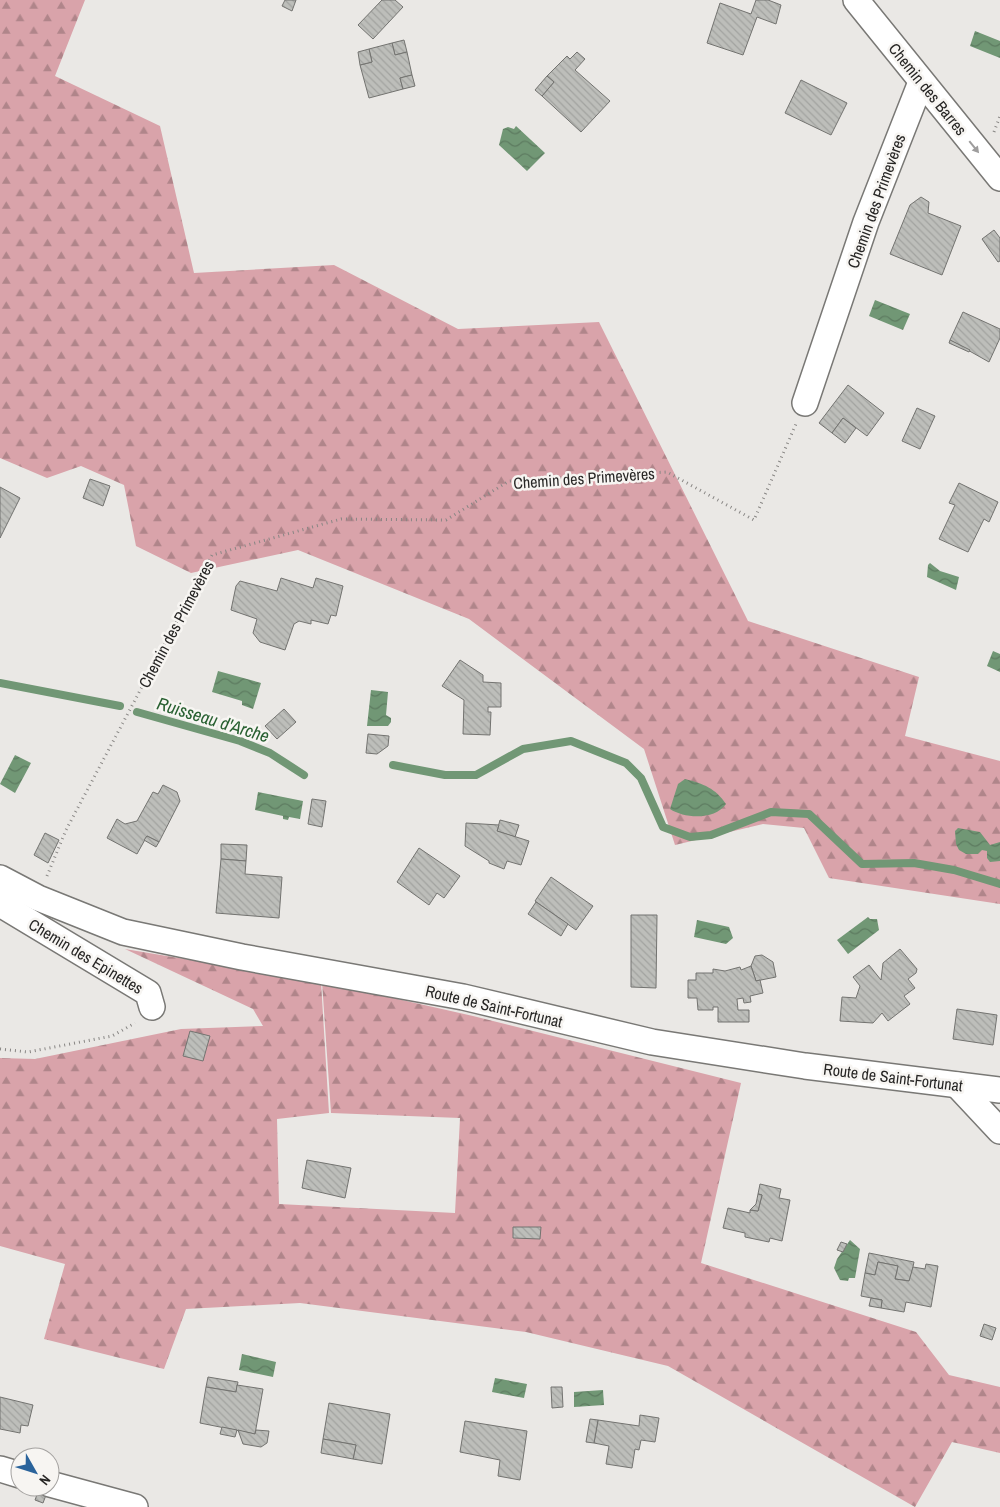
<svg xmlns="http://www.w3.org/2000/svg" width="1000" height="1507" viewBox="0 0 1000 1507" font-family="'Archivo Narrow',sans-serif">
<style>
.forest{fill:url(#forest-firs)}
.water{fill:url(#water-waves)}
.lines{fill:none;stroke-linecap:round;stroke-linejoin:round}
.stream{stroke:#719775;stroke-width:8}
.building{fill:url(#building-back-hatch);stroke:#737370}
.minor-casing{stroke:#797875;stroke-width:28}
.path{stroke:#888684;stroke-width:3;stroke-dasharray:1 4;stroke-linecap:butt}
.minor{stroke:#fff;stroke-width:25}
.oneway{fill:#9e9d9d}
.labels{text-anchor:middle;stroke-width:5;stroke-linejoin:round;paint-order:stroke}
.street-label{font-size:16px;fill:#272625;stroke:#f7f5f2}
.water-label{font-size:18px;font-style:italic;fill:#286031;stroke:#f7f5f2}
</style>
<defs>
<pattern id="forest-firs" width="22" height="20" patternUnits="userSpaceOnUse" patternTransform="scale(1.25)"><rect width="22" height="20" fill="#d9a3aa"/><path d="M5 1l3.5 6h-7zM16 11l3.5 6h-7z" fill="#b0858a"/></pattern>
<pattern id="water-waves" width="16" height="10" patternUnits="userSpaceOnUse" patternTransform="scale(1.25)"><rect width="16" height="10" fill="#719775"/><path d="M0 5q4-4 8 0t8 0" fill="none" stroke="#5d7b60"/></pattern>
<pattern id="building-back-hatch" width="6" height="6" patternUnits="userSpaceOnUse" patternTransform="scale(1.25)"><rect width="6" height="6" fill="#bdbeba"/><path d="M-1 5l2 2M0 0l6 6M5-1l2 2" fill="none" stroke="#a2a3a0"/></pattern>
</defs>
<rect width="100%" height="100%" fill="#eae8e5"/>
<!-- forest -->
<g class="forest">
<polygon points="0,0 85,0 55,76 160,126 194,273 334,265 458,329 599,322 748,621 919,677 905,736 1000,761 1000,904 829,878 804,828 763,824 675,845 644,749 469,619 298,550 191,573 136,546 124,485 81,466 47,478 0,458"/>
<polygon points="125,949 321,982 329,1113 277,1119 279,1204 455,1213 460,1118 331,1113 322,982 473,1016 741,1083 701,1263 916,1332 949,1375 1000,1387 1000,1453 952,1442 915,1507 668,1366 526,1332 300,1303 186,1309 164,1369 44,1339 65,1264 0,1246 0,1058 35,1059 181,1029 263,1026 253,1009"/>
</g>
<!-- water -->
<g class="water">
<polygon points="975,31 1000,41 1000,58 970,46"/>
<polygon points="516,126 545,153 527,171 499,145 503,129 508,127 514,129"/>
<polygon points="875,300 910,314 903,330 869,316"/>
<polygon points="930,563 940,571 959,577 956,590 927,577 928,565"/>
<polygon points="993,651 1000,654 1000,672 987,666"/>
<polygon points="218,671 261,683 253,709 242,705 242,701 212,692"/>
<polygon points="371,690 388,692 386,715 391,718 391,722 388,726 367,726"/>
<polygon points="15,755 31,763 15,793 0,784"/>
<path d="M 685,779 C 704,784 715,788 726,804 C 715,820 685,819 670,809 L 678,784 Z"/>
<polygon points="258,792 303,801 300,819 289,817 288,820 283,819 283,816 255,810"/>
<polygon points="958,828 980,832 990,845 1000,842 1000,861 990,862 987,858 987,851 982,850 978,854 966,854 959,850 956,844 955,831"/>
<polygon points="868,917 870,919 877,919 879,930 848,954 837,940"/>
<polygon points="697,920 729,927 733,938 726,944 694,937"/>
<polygon points="850,1240 860,1249 855,1278 849,1278 848,1281 840,1280 834,1268 837,1259"/>
<polygon points="242,1354 276,1362 273,1377 239,1370"/>
<polygon points="495,1378 527,1384 524,1398 492,1392"/>
<polygon points="603,1390 604,1405 574,1407 574,1392"/>
</g>
<g class="lines">
<!-- stream -->
<g class="stream">
<polyline points="0,683 120,706"/>
<polyline points="137,712 240,741 270,753 304,775"/>
<polyline points="393,765 445,775 476,775 523,749 571,741 626,763 641,778 663,827 690,837 711,835 771,812 809,814 862,864 914,863 954,870 1000,884"/>
</g>
</g>
<!-- building -->
<g class="building">
<polygon points="285,0 296,0 292,11 282,6"/>
<polygon points="382,0 395,0 403,7 373,39 358,25"/>
<polygon points="756,0 768,0 781,5 776,24 757,17 743,55 707,43 720,3 751,14"/>
<polygon points="404,40 407,52 395,55 392,43"/>
<polygon points="392,43 395,55 407,52 412,75 400,78 403,89 369,98 360,65 372,62 369,49"/>
<polygon points="369,49 372,62 360,65 358,52"/>
<polygon points="577,52 585,59 575,70 610,101 581,132 542,96 554,82 547,76 567,56 570,59"/>
<polygon points="412,75 415,86 403,89 400,78"/>
<polygon points="547,76 554,82 542,96 535,90"/>
<polygon points="801,80 847,103 831,135 785,113"/>
<polygon points="921,197 929,202 928,213 961,226 942,275 890,254 910,205"/>
<polygon points="994,230 1000,238 1000,261 998,262 982,239"/>
<polygon points="963,312 1000,329 1000,338 989,362 950,340"/>
<polygon points="950,340 970,350 969,352 949,343"/>
<polygon points="848,385 884,413 867,436 843,418 832,433 819,423"/>
<polygon points="917,408 935,416 920,449 902,441"/>
<polygon points="843,418 856,428 845,443 832,433"/>
<polygon points="90,479 110,486 103,506 83,498"/>
<polygon points="959,483 998,502 989,522 984,519 968,552 939,539 955,505 949,503"/>
<polygon points="0,487 20,498 0,538"/>
<polygon points="281,578 313,588 316,578 343,586 336,616 331,615 328,624 311,620 311,624 299,621 294,624 285,650 260,642 253,633 257,619 231,610 236,586 240,581 277,591"/>
<polygon points="460,660 483,675 483,682 501,683 501,707 488,707 488,712 491,712 490,735 463,734 464,700 442,686"/>
<polygon points="284,709 296,722 277,739 265,726"/>
<polygon points="368,734 389,736 388,746 377,754 366,753"/>
<polygon points="163,785 177,792 180,801 159,842 147,836 137,854 107,838 117,819 125,824 137,821 153,792 158,794"/>
<polygon points="312,799 326,801 322,827 308,824"/>
<polygon points="500,820 519,825 515,837 497,831"/>
<polygon points="466,823 499,825 497,831 529,841 521,865 507,861 504,869 489,863 489,861 465,846"/>
<polygon points="45,833 59,840 48,863 34,855"/>
<polygon points="147,836 159,842 156,847 144,840"/>
<polygon points="221,844 247,845 246,861 221,859"/>
<polygon points="419,848 460,876 444,898 437,893 429,905 397,882"/>
<polygon points="221,859 246,861 245,874 282,877 279,918 216,913"/>
<polygon points="551,877 593,906 576,930 535,901"/>
<polygon points="536,902 568,924 561,936 528,914"/>
<polygon points="631,915 657,915 656,988 631,987"/>
<polygon points="900,949 917,969 916,973 908,979 915,988 904,996 910,1004 888,1021 882,1013 873,1023 840,1021 842,997 856,998 860,986 853,977 869,965 881,980 883,963"/>
<polygon points="762,955 773,962 776,977 756,981 751,966 755,956"/>
<polygon points="751,966 756,981 760,980 763,993 750,996 751,1002 744,1003 743,998 737,999 738,1010 749,1010 749,1022 718,1022 718,1007 713,1007 713,1010 698,1010 697,998 688,998 688,980 696,980 696,973 713,973 713,969 725,971 740,967 741,970"/>
<polygon points="957,1009 997,1015 993,1045 953,1039"/>
<polygon points="190,1031 210,1036 203,1061 183,1056"/>
<polygon points="307,1160 351,1168 345,1198 302,1188"/>
<polygon points="760,1184 781,1189 779,1198 790,1200 782,1241 770,1238 769,1242 745,1237 745,1233 723,1228 728,1208 750,1213 750,1210 758,1211 762,1195 758,1194"/>
<polygon points="758,1194 762,1195 758,1211 750,1210 756,1204"/>
<polygon points="513,1227 541,1227 540,1239 513,1238"/>
<polygon points="841,1242 847,1244 843,1252 837,1250"/>
<polygon points="869,1253 914,1262 910,1281 895,1279 898,1266 878,1262 875,1275 865,1273"/>
<polygon points="878,1262 898,1266 895,1279 909,1281 913,1267 925,1269 926,1264 938,1266 931,1307 906,1302 904,1312 881,1308 882,1300 861,1296 865,1273 875,1275"/>
<polygon points="871,1298 882,1300 881,1308 869,1306"/>
<polygon points="984,1324 996,1328 992,1340 980,1336"/>
<polygon points="208,1377 238,1382 236,1392 206,1387"/>
<polygon points="237,1385 263,1389 255,1434 200,1423 206,1387 236,1392"/>
<polygon points="551,1387 562,1387 563,1407 552,1408"/>
<polygon points="0,1397 33,1405 28,1426 21,1425 20,1433 0,1429"/>
<polygon points="329,1403 390,1414 382,1464 353,1459 356,1445 323,1439"/>
<polygon points="640,1415 659,1418 655,1442 641,1440 639,1450 635,1449 632,1468 606,1464 609,1446 594,1443 598,1420 639,1426"/>
<polygon points="590,1419 598,1420 594,1443 586,1442"/>
<polygon points="465,1421 527,1431 520,1480 498,1476 500,1460 460,1452"/>
<polygon points="222,1427 237,1430 235,1437 220,1434"/>
<polygon points="238,1430 255,1434 256,1430 269,1431 267,1443 261,1447 243,1444"/>
<polygon points="323,1439 356,1445 353,1459 321,1453"/>
<polygon points="38,1492 46,1495 43,1503 35,1500"/>
</g>
<g class="lines">
<defs>
<g id="minor">
<polyline points="856,0 1000,178"/>
<polyline points="805,403 866,222 921,82"/>
<polyline points="0,878 38,898 123,932 242,957 463,997 652,1042 805,1066 1000,1090"/>
<polyline points="0,904 148,993 152,1007"/>
<polyline points="957,1085 1000,1131"/>
<polyline points="0,1469 20,1475"/>
<polyline points="50,1484 135,1507"/>
</g>
</defs>
<!-- minor casing -->
<use href="#minor" class="minor-casing"/>
<!-- path -->
<g class="path">
<polyline points="994,132 1000,116"/>
<polyline points="47,876 66,830 212,555 341,519 446,520 509,481 667,472 754,520 796,424"/>
<polyline points="0,1049 28,1052 112,1036 135,1023"/>
</g>
<!-- minor -->
<use href="#minor" class="minor"/>
</g>
<!-- one-way arrows -->
<defs><path id="oneway-solid" d="M-6-.8H1V-3.2L6.5 0L1 3.2V.8H-6Z" transform="scale(1.25)"/></defs>
<use class="oneway" href="#oneway-solid" transform="translate(974 147) rotate(51)"/>
<g class="labels">
<!-- street labels -->
<g class="street-label">
<text transform="translate(928 89) rotate(51)" y="6">Chemin des Barres</text>
<text transform="translate(876 201) rotate(-70)" y="6">Chemin des Primevères</text>
<text transform="translate(584 478) rotate(-4)" y="6">Chemin des Primevères</text>
<text transform="translate(176 624) rotate(-62)" y="6">Chemin des Primevères</text>
<text transform="translate(86 956) rotate(31)" y="6">Chemin des Epinettes</text>
<text transform="translate(494 1006) rotate(13)" y="6">Route de Saint-Fortunat</text>
<text transform="translate(893 1077) rotate(7)" y="6">Route de Saint-Fortunat</text>
</g>
<!-- water labels -->
<g class="water-label">
<text transform="translate(213 720) rotate(17)" y="6">Ruisseau d'Arche</text>
</g>
</g>
<!-- north arrow -->
<g transform="translate(35 1472) rotate(129)"><circle r="24" fill="#f7f5f2" stroke="#a4a2a0"/>
<path d="M0-4L9 19L0 12L-9 19Z" fill="#2a639b"/>
<text y="-8" font-size="14" font-weight="bold" text-anchor="middle" fill="#272625">N</text>
</g>
</svg>
